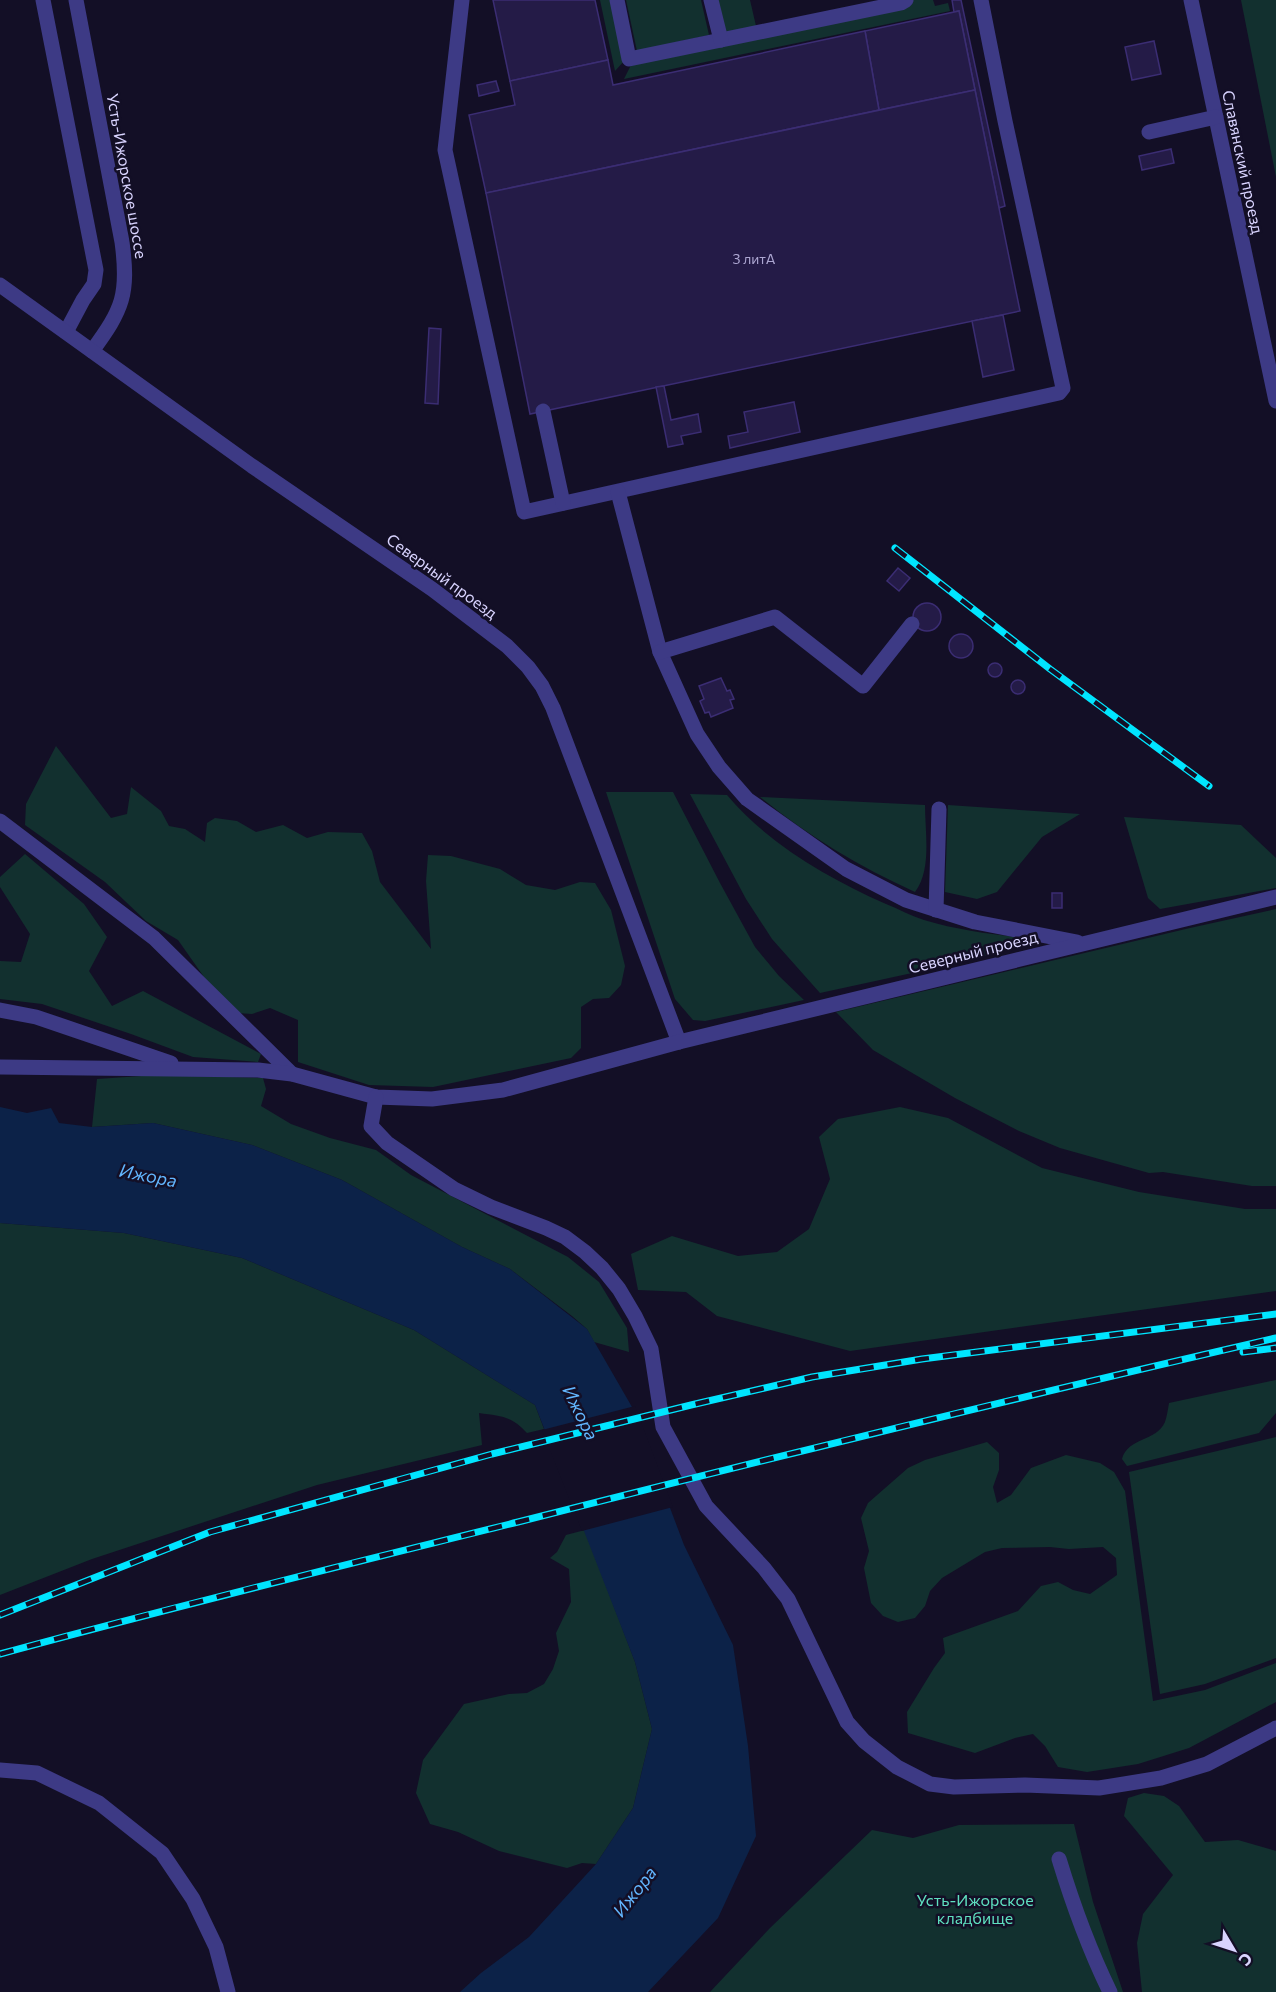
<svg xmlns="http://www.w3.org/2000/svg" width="1276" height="1992" viewBox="0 0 1276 1992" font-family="Commissioner,sans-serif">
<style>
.green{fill:#12302f}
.water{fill:#0c2248}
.pier{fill:#130f26}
.building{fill:#241b47;stroke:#3b2d73;stroke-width:1.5}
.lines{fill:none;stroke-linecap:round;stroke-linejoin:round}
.minor{stroke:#3d3a85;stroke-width:15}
.rail-casing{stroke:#00e5ff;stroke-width:7}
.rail{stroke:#130f26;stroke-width:4.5;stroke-dasharray:14;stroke-linecap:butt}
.labels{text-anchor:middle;stroke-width:5;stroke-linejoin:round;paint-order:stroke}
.number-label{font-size:14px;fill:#aca6d1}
.street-label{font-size:16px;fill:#d9d4ff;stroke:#130f26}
.park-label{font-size:16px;fill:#5fe0c0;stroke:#130f26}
.water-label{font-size:18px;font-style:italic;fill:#62b6ff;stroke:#130f26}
</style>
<rect width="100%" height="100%" fill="#130f26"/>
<!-- green -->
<g class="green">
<polygon points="600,0 611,0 624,61 615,71"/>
<polygon points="626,0 701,0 709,35 637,51"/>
<polygon points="716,0 750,0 756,26 788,19 789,23 724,36"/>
<polygon points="908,0 933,0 935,6 948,3 950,11 624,79 632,63"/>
<polygon points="1241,0 1276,0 1276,177"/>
<polygon points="56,746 111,818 127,814 131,787 161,811 169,826 185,829 205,842 207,823 215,818 237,821 256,832 283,825 307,838 328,832 362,833 372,851 380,882 431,949 426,881 428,855 451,856 500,869 526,885 555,890 580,882 595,883 611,910 625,966 621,985 609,998 593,999 581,1007 581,1048 571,1058 433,1087 369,1085 298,1062 298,1020 270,1008 252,1014 237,1013 204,977 178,940 146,921 105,882 25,825 26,804"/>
<polygon points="606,792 673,792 720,883 755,947 779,976 804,1000 705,1021 693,1020 675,999"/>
<path d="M 690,794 L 727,795 C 768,844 828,878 886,904 C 899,909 911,916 924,920 C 957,930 990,934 1024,938 L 1024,944 L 972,960 L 820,993 L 772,939 L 746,899 Z"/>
<path d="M 760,797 L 925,805 C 925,833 932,869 915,892 C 859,867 808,836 760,797 Z"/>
<polygon points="948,805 1080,814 1042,837 997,892 977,899 945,892"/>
<polygon points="1124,817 1241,825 1276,858 1276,888 1160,909 1148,898"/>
<polygon points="25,854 84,904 107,937 89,971 112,1006 143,991 261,1054 258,1062 193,1057 131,1034 42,1004 0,999 0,961 21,962 30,934 0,887 0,877"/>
<polygon points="1276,909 1276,1186 1252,1186 1163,1172 1149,1173 1060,1148 1019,1131 955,1098 873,1050 836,1012 1190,928"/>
<polygon points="156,1075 263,1078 266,1089 261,1106 291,1124 330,1138 376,1150 411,1175 568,1257 599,1282 627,1328 629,1352 594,1342 587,1329 572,1316 510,1269 462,1247 342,1180 252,1145 153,1123 92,1127 97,1079"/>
<polygon points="900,1107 948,1118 1042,1168 1139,1192 1245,1209 1276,1209 1276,1291 850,1351 717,1316 686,1292 638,1290 631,1254 672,1236 738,1256 777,1252 809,1229 830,1179 819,1137 838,1119"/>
<path d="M 0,1223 L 124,1233 L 242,1258 L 414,1330 L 535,1405 L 544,1429 L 527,1433 C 512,1416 501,1416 479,1413 L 482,1445 L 317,1485 L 92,1559 L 0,1595 Z"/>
<path d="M 1276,1380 L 1276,1413 L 1259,1433 L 1127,1466 L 1122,1459 C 1128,1437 1156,1442 1165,1422 C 1167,1416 1168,1409 1169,1403 Z"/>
<polygon points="1276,1437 1276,1658 1205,1684 1160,1694 1129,1472"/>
<polygon points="987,1442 999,1453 999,1470 993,1487 997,1503 1011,1495 1031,1468 1066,1455 1100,1463 1114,1472 1125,1491 1153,1701 1205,1690 1276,1663 1276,1702 1189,1748 1138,1764 1087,1772 1058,1767 1045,1746 1033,1734 1015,1738 975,1753 908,1733 907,1712 934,1668 945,1653 943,1638 1018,1611 1041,1586 1058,1582 1073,1590 1090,1594 1117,1575 1116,1558 1103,1547 1069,1549 1050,1547 1002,1548 985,1552 942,1578 930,1591 925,1606 915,1618 898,1622 883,1616 871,1603 864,1568 869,1551 861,1518 868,1503 908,1468 925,1460"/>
<polygon points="585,1530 635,1662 652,1729 633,1808 596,1864 582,1863 567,1868 499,1851 458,1832 430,1824 416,1793 423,1760 464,1704 509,1694 527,1693 544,1684 553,1669 559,1651 556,1633 571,1602 569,1569 550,1558 557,1552 566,1535"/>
<polygon points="1144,1793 1164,1796 1179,1806 1205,1842 1238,1840 1276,1851 1276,1992 1142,1992 1137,1943 1143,1914 1173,1875 1124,1816 1128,1798"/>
<polygon points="1074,1824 1093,1902 1123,1992 710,1992 770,1928 872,1830 913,1838 959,1825"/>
</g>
<!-- water -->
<polygon class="water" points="0,1107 27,1113 51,1108 59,1123 92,1127 153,1123 252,1145 342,1180 462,1247 510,1269 587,1329 632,1407 684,1545 733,1645 748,1746 756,1836 718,1918 648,1992 460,1992 481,1973 529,1937 596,1864 633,1808 652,1729 635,1662 535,1405 414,1330 242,1258 124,1233 0,1223"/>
<!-- pier -->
<polygon class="pier" points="635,1406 673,1507 582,1531 542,1430"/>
<!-- building -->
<g class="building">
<polygon points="493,0 595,0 608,60 510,81"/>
<polygon points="952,0 961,0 1005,206 999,208 959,11 954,12"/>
<polygon points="959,11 975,90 879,110 865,31"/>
<polygon points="865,31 879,110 486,193 469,115 515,105 510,81 608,60 613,85"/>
<polygon points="1154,41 1161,74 1132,80 1125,47"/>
<polygon points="496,81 499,91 479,96 477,85"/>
<polygon points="975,90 1020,311 530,414 486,193"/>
<polygon points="1171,149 1174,163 1142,170 1139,156"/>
<polygon points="1003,315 1014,370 983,377 972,321"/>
<polygon points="429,328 441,329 438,404 425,403"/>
<polygon points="664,386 671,420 698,414 701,432 681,436 683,444 668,447 656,387"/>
<polygon points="794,402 800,432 730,448 728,436 748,432 744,412"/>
<polygon points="898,568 910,578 899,591 887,581"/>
<circle cx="927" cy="617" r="14"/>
<circle cx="961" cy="646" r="12"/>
<circle cx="995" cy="670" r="7"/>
<polygon points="721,678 727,691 730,690 734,699 730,700 733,708 711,717 709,712 705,713 700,701 704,699 699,686"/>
<circle cx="1018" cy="687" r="7"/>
<rect x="1052" y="893" width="10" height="15"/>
</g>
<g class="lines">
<!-- minor -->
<g class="minor">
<polyline points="43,0 96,270 94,284 83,300 66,332"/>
<path d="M 76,0 L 122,242 C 129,294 123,309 92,351"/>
<polyline points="462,0 445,150 524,512 1059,393 1063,388 1005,121 981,0"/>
<polyline points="617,0 629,59 901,3 906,0"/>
<polyline points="711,0 721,40"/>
<polyline points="1191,0 1276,401"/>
<polyline points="1149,132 1216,117"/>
<polyline points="0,285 252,466 432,589 507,646 528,667 542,686 553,708 679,1042"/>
<polyline points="543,411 563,503"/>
<polyline points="618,492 660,652 697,734 719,767 747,799 846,869 906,900 975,922 1077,942"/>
<polyline points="660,652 775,617 863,686 912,624"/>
<polyline points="0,821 154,938 292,1074"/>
<polyline points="936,910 939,809"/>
<polyline points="0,1010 36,1017 171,1063"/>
<polyline points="0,1067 258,1070 292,1074 376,1097 432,1099 503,1090 679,1042 1276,897"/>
<polyline points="376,1097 371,1126 387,1143 454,1189 491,1207 546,1228 565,1237 585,1252 602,1268 619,1289 635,1316 651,1349 663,1427 706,1506 764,1568 788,1599 847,1722 864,1741 897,1767 930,1784 954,1787 1025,1785 1099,1788 1161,1778 1207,1764 1276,1728"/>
<polyline points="0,1770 37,1773 99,1803 162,1853 193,1899 216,1947 228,1992"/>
<path d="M 1059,1859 C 1073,1905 1089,1949 1110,1992"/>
</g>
<defs>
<g id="rail">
<polyline points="895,548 1050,669 1209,786"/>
<polyline points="1243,1352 1276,1348"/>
<polyline points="0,1615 210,1532 492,1454 691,1405 812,1377 922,1359 1276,1314"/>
<path d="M 0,1654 C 172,1607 345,1565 518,1522 C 771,1458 1023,1396 1276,1338"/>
</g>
</defs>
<!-- rail casing -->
<use href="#rail" class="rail-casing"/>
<!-- rail -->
<use href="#rail" class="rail"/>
</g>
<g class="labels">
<!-- number labels -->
<g class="number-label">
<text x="754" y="264">3 литА</text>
</g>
<!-- street labels -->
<g class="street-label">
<text transform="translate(1243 162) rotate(78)" y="6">Славянский проезд</text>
<text transform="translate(127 176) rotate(80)" y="6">Усть-Ижорское шоссе</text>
<text transform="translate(442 576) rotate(36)" y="6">Северный проезд</text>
<text transform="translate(973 952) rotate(-14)" y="6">Северный проезд</text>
</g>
<!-- park labels -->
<g class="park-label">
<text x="975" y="1906">Усть-Ижорское<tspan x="975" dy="18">кладбище</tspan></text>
</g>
<!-- water labels -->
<g class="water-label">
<text transform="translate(148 1176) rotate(11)" y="6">Ижора</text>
<text transform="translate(580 1413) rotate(64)" y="6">Ижора</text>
<text transform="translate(635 1892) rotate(-52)" y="6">Ижора</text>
</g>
</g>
<!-- north arrow -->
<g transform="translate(1234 1950) rotate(129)" stroke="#130f26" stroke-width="4.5" paint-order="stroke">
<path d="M0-4.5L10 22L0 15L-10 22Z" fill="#d9d4ff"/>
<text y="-9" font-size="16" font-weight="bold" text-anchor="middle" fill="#d9d4ff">С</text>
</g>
</svg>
